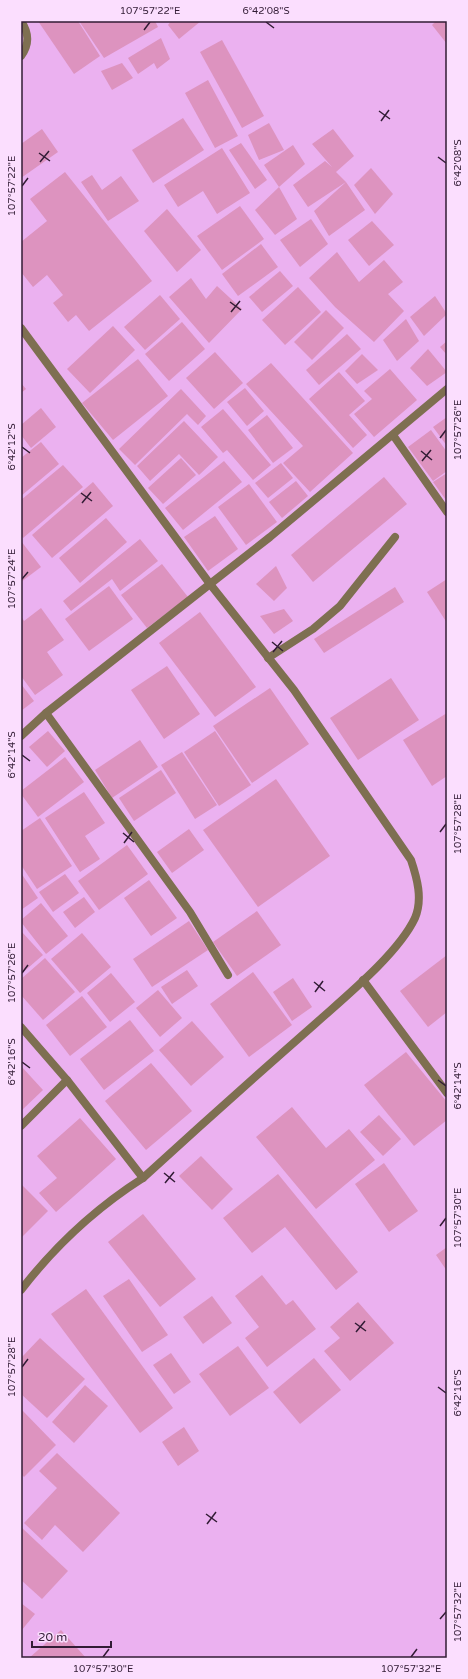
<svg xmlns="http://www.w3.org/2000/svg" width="468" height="1679" viewBox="0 0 468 1679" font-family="'Varela Round',sans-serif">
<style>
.building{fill:#dd93bf}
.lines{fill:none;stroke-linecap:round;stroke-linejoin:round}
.service{stroke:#7e6f51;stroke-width:8}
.minor{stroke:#7e6f51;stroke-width:8}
.tertiary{stroke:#7e6f51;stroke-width:8}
.ticks{fill:none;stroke:#321c35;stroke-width:1.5}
.neatline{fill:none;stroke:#321c35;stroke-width:1.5}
.ticks-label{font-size:10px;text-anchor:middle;fill:#321c35}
</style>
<rect width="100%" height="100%" fill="#ebb1f0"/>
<!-- building -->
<g class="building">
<polygon points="38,21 78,21 100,56 74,74"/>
<polygon points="79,21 155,21 158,27 104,58"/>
<polygon points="171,21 201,21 179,39 168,25"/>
<polygon points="436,21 447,21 447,44 432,25"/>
<polygon points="161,38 170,59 157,69 154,63 138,74 128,58"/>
<polygon points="222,40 264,116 242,128 200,52"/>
<polygon points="122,63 133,78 112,90 101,71"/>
<polygon points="208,80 238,136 215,148 185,93"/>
<polygon points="183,118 204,150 153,183 132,150"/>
<polygon points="269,123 284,150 259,160 248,135"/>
<polygon points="42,129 58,152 21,178 21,144"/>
<polygon points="333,129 354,156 336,172 346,182 365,210 329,236 314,211 346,182 308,207 293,185 325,161 332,167 312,144"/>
<polygon points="241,143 267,180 255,189 229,150"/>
<polygon points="293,145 305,164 279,187 264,165"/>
<polygon points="222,148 250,193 217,214 203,191 178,207 164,185"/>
<polygon points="371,168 393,194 375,214 354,185"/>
<polygon points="65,172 152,281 89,331 76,315 68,322 53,303 63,295 47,275 33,287 21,272 21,242 47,221 30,199"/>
<polygon points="92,175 102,190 121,176 139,201 108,221 81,182"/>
<polygon points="279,187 297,219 275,235 255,210"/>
<polygon points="240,206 264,239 222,270 197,236"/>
<polygon points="167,209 201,250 177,272 144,231"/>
<polygon points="311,219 328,244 300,267 280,240"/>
<polygon points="372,221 394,245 369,266 348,240"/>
<polygon points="261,244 278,267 238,296 222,274"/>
<polygon points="337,252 359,282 384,260 403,282 388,294 404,311 374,342 335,307 309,278"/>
<polygon points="280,271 293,286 262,312 249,297"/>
<polygon points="191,278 206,299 217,286 242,309 209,343 169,297"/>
<polygon points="298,287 321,312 285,345 262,320"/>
<polygon points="160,295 180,319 145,350 124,327"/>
<polygon points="435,296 447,314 424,336 410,317"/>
<polygon points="326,310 344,328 312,360 294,342"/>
<polygon points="406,319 419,341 397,361 383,340"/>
<polygon points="182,322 205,349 169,381 145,354"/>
<polygon points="113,326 135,350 90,393 67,369"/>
<polygon points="347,334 361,349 319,385 306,370"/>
<polygon points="447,341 447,355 440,347"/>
<polygon points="428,349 447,372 427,386 410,368"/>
<polygon points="215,352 243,383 214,409 186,378"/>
<polygon points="362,354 378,370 357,384 345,371"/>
<polygon points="138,359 168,396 113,440 82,403"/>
<polygon points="271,363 353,453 310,492 283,463 303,446 246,384"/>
<polygon points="390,369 417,400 374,437 354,414 372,399 364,391"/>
<polygon points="339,372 365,401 349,415 367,435 353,448 309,399"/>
<polygon points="21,383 26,389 21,393"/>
<polygon points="245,388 264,411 247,426 227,402"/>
<polygon points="181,389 206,416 198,425 187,414 135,465 119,449"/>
<polygon points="41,408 56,427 31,448 21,435 21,425"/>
<polygon points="223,409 271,465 253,480 227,450 223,453 201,427"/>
<polygon points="267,415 293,448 273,463 248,430"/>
<polygon points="447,417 447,446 433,427"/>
<polygon points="184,421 218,457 199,475 179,454 150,481 137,466"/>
<polygon points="431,430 447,452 447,471 433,481 408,447"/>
<polygon points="41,442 59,464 21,496 21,458"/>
<polygon points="181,458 196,475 163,504 148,488"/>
<polygon points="224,461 242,482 183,530 165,508"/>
<polygon points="281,463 293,478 268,498 255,483"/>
<polygon points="63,465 83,487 23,538 21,535 21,500"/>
<polygon points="447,473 447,499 446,500 433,482"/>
<polygon points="384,477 407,504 313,582 291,555"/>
<polygon points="296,481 308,496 282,518 269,502"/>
<polygon points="93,482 113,506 52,558 32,535"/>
<polygon points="249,484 277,522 246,545 218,507"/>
<polygon points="215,516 238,549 208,571 184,537"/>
<polygon points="106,518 127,542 80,583 59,558"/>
<polygon points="140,539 158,561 120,591 112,579 71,611 63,601"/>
<polygon points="21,541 41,567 21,582"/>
<polygon points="162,564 188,597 147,628 121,595"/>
<polygon points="276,566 287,588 274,601 256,584"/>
<polygon points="447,579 447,623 427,592"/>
<polygon points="109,586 133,619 89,651 65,619"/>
<polygon points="395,587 404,602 324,653 314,639"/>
<polygon points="41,608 64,640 47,652 63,675 35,695 21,676 21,616 24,621"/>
<polygon points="284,609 293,621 274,634 260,616"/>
<polygon points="200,612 256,687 215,717 159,643"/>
<polygon points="167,666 200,714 164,739 131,690"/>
<polygon points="391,678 419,720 358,760 330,718"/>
<polygon points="21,684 34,701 21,711"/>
<polygon points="270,688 309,744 252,783 213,726"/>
<polygon points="447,713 447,776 432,786 403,740"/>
<polygon points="48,731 65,751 47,767 29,747"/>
<polygon points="215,731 251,785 219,806 184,752"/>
<polygon points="140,740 158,767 112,798 95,770"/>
<polygon points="182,752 217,805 195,819 161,765"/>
<polygon points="65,757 84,782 38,817 21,794 21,791"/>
<polygon points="161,770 176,793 134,821 119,798"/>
<polygon points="276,779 330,856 258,907 203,830"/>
<polygon points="84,792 105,823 85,836 100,859 80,872 45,818"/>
<polygon points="40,818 72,866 37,889 21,865 21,831"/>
<polygon points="189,829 204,850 172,873 157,852"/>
<polygon points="127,845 148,874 99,910 78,881"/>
<polygon points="21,873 38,898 21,910"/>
<polygon points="65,874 79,893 53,912 39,892"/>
<polygon points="149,880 177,918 151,936 124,898"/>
<polygon points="84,897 95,912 75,928 63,912"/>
<polygon points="41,903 68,936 46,954 21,922 21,920"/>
<polygon points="257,911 281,945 237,976 213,942"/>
<polygon points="189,921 208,950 152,987 133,959"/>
<polygon points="21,931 43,955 21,974"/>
<polygon points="82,933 111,967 80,993 51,959"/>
<polygon points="447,955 447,1012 428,1027 400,991"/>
<polygon points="45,958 75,992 43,1020 21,995 21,979"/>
<polygon points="187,970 198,986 172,1004 161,987"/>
<polygon points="253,972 292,1025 249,1057 210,1004"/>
<polygon points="111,973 135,1002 110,1022 87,993"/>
<polygon points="293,978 312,1007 292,1021 273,992"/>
<polygon points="158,990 182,1018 160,1037 136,1008"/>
<polygon points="82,996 107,1027 70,1056 46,1025"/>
<polygon points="130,1020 154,1051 104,1090 80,1059"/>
<polygon points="192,1021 224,1057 191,1086 159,1050"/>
<polygon points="406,1052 447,1102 447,1120 414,1146 364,1085"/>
<polygon points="151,1063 192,1111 146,1150 105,1101"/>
<polygon points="21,1066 43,1090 21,1111"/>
<polygon points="292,1107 326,1148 349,1129 375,1160 316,1209 256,1137"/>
<polygon points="379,1115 401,1139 383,1156 360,1132"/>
<polygon points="80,1118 116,1159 56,1212 39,1193 57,1178 37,1156"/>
<polygon points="201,1156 233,1189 212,1210 179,1176"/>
<polygon points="384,1163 418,1211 389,1232 355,1184"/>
<polygon points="278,1174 358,1272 336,1290 285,1227 252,1253 223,1218"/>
<polygon points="21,1184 48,1211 21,1238"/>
<polygon points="143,1214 196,1279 160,1307 108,1242"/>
<polygon points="447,1247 447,1271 436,1255"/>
<polygon points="262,1275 286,1305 293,1300 316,1329 267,1367 245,1338 259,1327 235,1296"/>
<polygon points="129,1279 168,1335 142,1352 103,1296"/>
<polygon points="86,1289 173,1408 140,1433 51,1314"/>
<polygon points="212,1296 232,1323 203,1344 183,1317"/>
<polygon points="358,1302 394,1343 350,1381 324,1351 340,1338 330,1327"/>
<polygon points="40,1338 85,1379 47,1418 21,1394 21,1358"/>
<polygon points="238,1346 269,1388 230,1416 199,1374"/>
<polygon points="171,1353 191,1382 174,1394 153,1365"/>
<polygon points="314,1358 341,1390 300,1424 273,1392"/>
<polygon points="85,1385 108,1406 74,1443 52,1422"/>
<polygon points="21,1409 56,1445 24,1477 21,1474"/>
<polygon points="184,1427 199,1451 178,1466 162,1442"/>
<polygon points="57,1453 120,1513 83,1552 55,1525 42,1540 24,1523 57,1488 39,1471"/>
<polygon points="21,1527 68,1571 42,1599 21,1580"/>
<polygon points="21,1603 35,1614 21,1631"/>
<polygon points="61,1630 86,1658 29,1658"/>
</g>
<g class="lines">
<!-- service -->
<path class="service" d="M 21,21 C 29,33 30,44 21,56"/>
<!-- minor -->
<g class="minor">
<path d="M 21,328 L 210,584 L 294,690 L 411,860 C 417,878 423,899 415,918 C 398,954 345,997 315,1024 C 257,1075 200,1126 143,1178 C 96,1208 55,1246 21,1290"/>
<polyline points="393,435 447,512"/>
<polyline points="268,658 313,629 340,606 395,537"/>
<polyline points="46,713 190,912 228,975"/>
<polyline points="21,736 46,713 210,584"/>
<polyline points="363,980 447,1093"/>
<polyline points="21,1027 67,1080 143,1178"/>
<polyline points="21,1126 67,1080"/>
</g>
<!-- tertiary -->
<polyline class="tertiary" points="210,584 270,537 447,389"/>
</g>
<!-- ticks -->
<path class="ticks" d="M 266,22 L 274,28M 144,30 L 150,22M 379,111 L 390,119M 381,121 L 389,110M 39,153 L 50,161M 438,157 L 446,163M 40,162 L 49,151M 22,186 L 28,178M 230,302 L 241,310M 231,312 L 240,301M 440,438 L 446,430M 22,447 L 30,453M 421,451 L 432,460M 422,461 L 431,450M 81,493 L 92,501M 82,503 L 91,492M 22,579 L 28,572M 272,642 L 283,651M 273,652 L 282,641M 22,755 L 30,761M 440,832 L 446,824M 123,833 L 134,842M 124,843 L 132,832M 22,973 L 28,965M 314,982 L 325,991M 315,992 L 323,981M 22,1062 L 30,1068M 438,1080 L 446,1086M 164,1173 L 175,1182M 165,1183 L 174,1172M 440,1226 L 446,1218M 355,1323 L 366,1331M 356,1332 L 365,1321M 22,1367 L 28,1359M 438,1387 L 446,1393M 206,1514 L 217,1522M 207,1524 L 216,1512M 440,1619 L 446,1612M 103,1657 L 109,1649M 411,1657 L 417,1649"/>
<!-- border -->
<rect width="468" height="1679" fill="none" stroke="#fbdefe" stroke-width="44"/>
<!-- scale -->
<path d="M32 1641v6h79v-6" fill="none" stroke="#321c35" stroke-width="2"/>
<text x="38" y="1641" font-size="12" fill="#321c35" stroke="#fbdefe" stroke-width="3" paint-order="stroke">20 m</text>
<rect x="22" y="22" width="424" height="1635" class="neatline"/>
<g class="ticks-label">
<text x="150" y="14">107°57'22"E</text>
<text x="266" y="14">6°42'08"S</text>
<text transform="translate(457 163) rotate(-90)" y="4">6°42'08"S</text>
<text transform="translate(11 186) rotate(-90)" y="4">107°57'22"E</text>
<text transform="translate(457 430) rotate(-90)" y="4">107°57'26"E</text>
<text transform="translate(11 447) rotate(-90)" y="4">6°42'12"S</text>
<text transform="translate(11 579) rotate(-90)" y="4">107°57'24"E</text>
<text transform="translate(11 755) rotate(-90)" y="4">6°42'14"S</text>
<text transform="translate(457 824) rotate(-90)" y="4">107°57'28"E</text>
<text transform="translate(11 973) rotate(-90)" y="4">107°57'26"E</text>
<text transform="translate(11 1062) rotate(-90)" y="4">6°42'16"S</text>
<text transform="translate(457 1086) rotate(-90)" y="4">6°42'14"S</text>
<text transform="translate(457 1218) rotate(-90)" y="4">107°57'30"E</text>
<text transform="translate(11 1367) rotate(-90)" y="4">107°57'28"E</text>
<text transform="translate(457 1393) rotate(-90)" y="4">6°42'16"S</text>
<text transform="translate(457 1612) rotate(-90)" y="4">107°57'32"E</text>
<text x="103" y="1672">107°57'30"E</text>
<text x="411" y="1672">107°57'32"E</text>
</g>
</svg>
